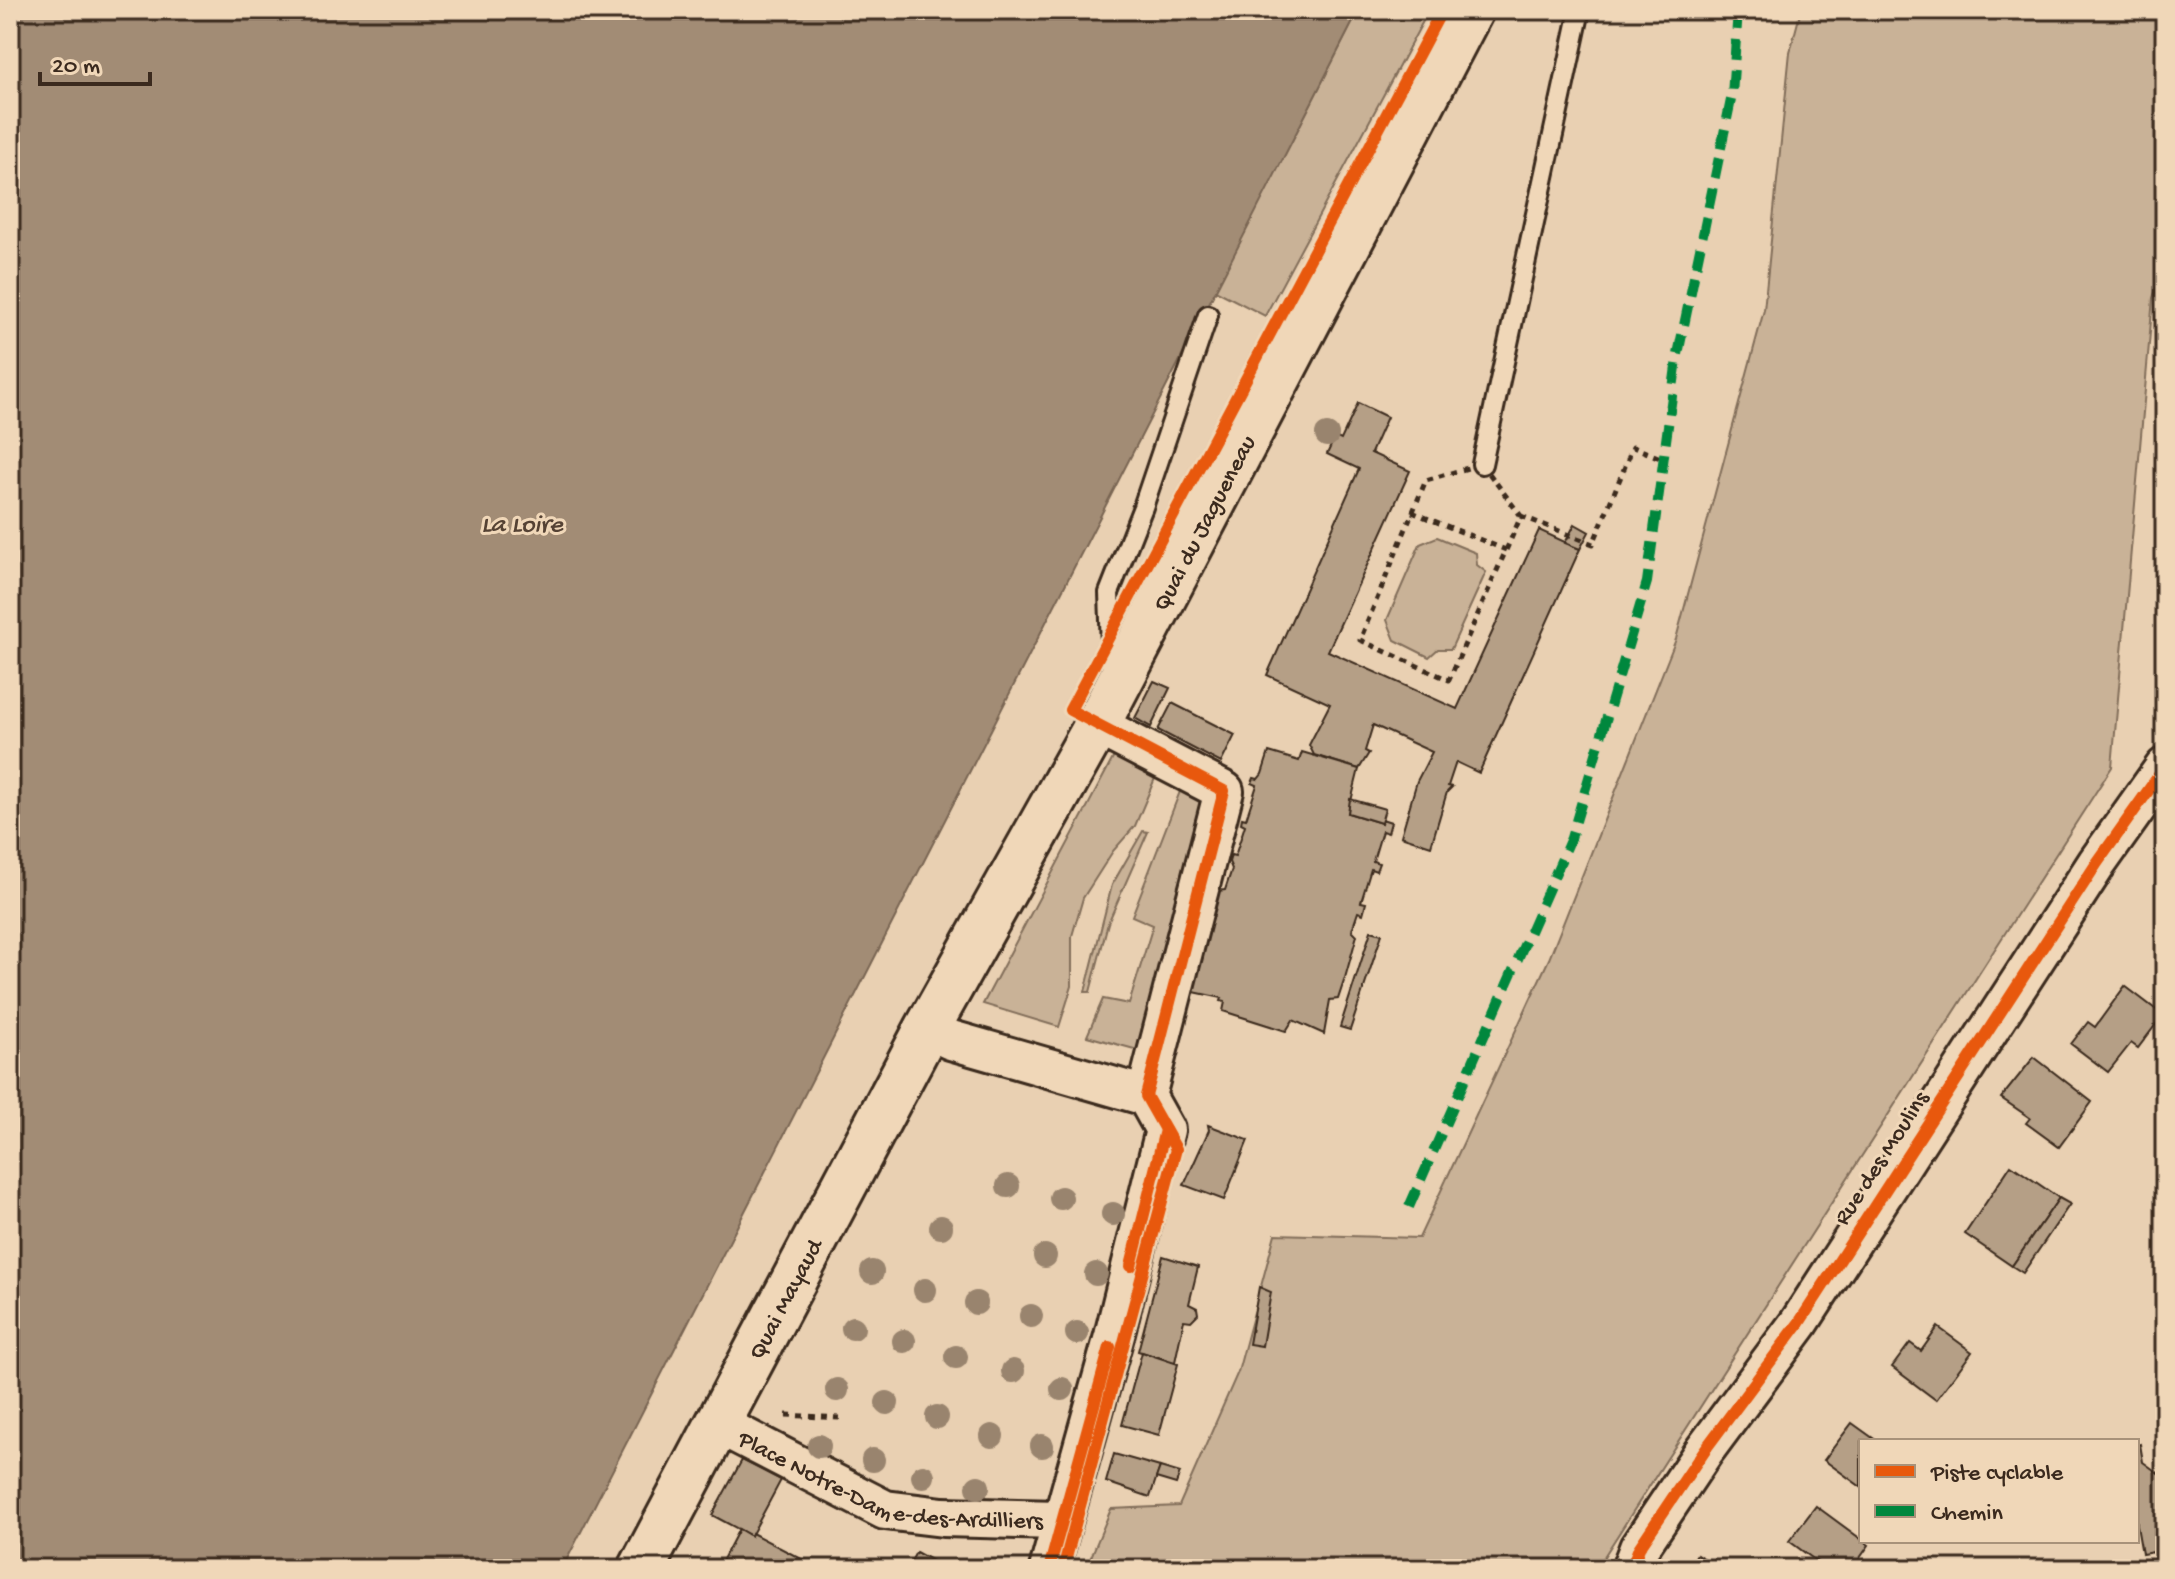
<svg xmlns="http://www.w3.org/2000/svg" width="2175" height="1579" viewBox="0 0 2175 1579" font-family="'Gochi Hand',sans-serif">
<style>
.green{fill:#c9b297;stroke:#826e5a;stroke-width:2}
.water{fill:#a28c75;stroke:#796552;stroke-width:2}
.building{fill:#b59f86;stroke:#3b2a1e;stroke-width:2}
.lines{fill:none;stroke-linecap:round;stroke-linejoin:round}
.lane-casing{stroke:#3b2a1e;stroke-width:24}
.street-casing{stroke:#3b2a1e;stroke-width:44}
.secondary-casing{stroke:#3b2a1e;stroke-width:50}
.path{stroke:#3b2a1e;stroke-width:5;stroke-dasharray:6 6;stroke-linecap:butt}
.lane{stroke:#f0d7b8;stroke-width:18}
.street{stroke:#f0d7b8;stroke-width:38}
.secondary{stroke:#f0d7b8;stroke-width:44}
.quiet{stroke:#00873e;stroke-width:10;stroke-dasharray:20 10;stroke-linecap:butt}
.cycleway-casing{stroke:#f0d7b8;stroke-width:17}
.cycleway{stroke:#e8590c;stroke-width:12}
.tree{fill:#99846e}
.labels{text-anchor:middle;stroke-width:6;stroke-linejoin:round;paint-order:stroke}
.street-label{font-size:24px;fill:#3b2a1e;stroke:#f0d7b8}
.water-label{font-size:26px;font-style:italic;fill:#554234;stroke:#f0d7b8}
</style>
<rect width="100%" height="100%" fill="#e9d0b2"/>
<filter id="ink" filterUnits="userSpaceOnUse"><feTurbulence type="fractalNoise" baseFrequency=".0125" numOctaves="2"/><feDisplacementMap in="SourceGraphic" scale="16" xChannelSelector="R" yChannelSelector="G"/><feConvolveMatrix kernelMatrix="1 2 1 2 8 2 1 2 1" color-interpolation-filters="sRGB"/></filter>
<g filter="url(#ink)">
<!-- green -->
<g class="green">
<polygon points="1359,10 1429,10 1265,316 1215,290"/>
<polygon points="1801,10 2165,10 2165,263 2153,298 2112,767 1596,1569 1086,1569 1111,1509 1179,1506 1238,1372 1275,1234 1419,1238 1549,959 1676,639 1764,310 1790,52"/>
<polygon points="1437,537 1476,553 1477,565 1486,572 1451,649 1438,649 1429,657 1395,640 1387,620 1420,544"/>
<polygon points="1120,745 1161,764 1135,826 1113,851 1083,898 1072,936 1072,986 1059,1027 983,1004"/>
<polygon points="1184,781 1213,793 1138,1050 1087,1036 1103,999 1129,1004 1153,925 1132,916"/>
<polygon points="1143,831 1148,832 1108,923 1090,992 1085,992 1112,885"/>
</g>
<!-- water -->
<polygon class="water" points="10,10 1359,10 562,1569 10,1569"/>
<!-- building -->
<g class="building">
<polygon points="1358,403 1387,417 1371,453 1410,471 1328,651 1457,709 1539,530 1580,549 1479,773 1456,762 1448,786 1452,787 1447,792 1431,846 1401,836 1417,781 1432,752 1373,725 1365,751 1369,753 1359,769 1314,755 1309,745 1330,704 1267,675 1359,469 1327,454 1335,437 1341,440"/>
<polygon points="1575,524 1589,532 1580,549 1565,543"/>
<polygon points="1154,681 1170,688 1151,727 1135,718"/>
<polygon points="1172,703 1235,735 1221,763 1158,730"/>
<polygon points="1269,752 1299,761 1302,752 1359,769 1348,813 1381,823 1382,819 1391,822 1388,833 1382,831 1373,861 1379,863 1376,871 1371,869 1361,902 1366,903 1363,914 1358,912 1352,930 1357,935 1345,978 1338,999 1330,1000 1324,1034 1293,1020 1286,1031 1223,1011 1225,1002 1221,1001 1222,998 1189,991 1201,961 1204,933 1208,934 1214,914 1211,913 1217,891 1225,890 1232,869 1229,862 1231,855 1235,856 1245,825 1241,823 1242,818 1246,819 1257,785 1252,783 1254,778 1258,779 1262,774"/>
<polygon points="1350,799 1385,809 1381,823 1348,813"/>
<polygon points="1371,931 1382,934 1350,1030 1340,1027"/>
<polygon points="2125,986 2163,1015 2138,1048 2131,1043 2108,1072 2071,1044 2088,1022 2095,1027"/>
<polygon points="2034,1057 2092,1102 2059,1147 2026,1123 2030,1118 2001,1098"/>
<polygon points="1208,1125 1248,1140 1224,1200 1184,1185 1209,1130"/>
<polygon points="2011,1165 2059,1198 2012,1266 1965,1234"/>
<polygon points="2059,1198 2070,1204 2023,1273 2012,1266"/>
<polygon points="1163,1256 1198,1267 1189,1304 1197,1308 1198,1314 1191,1321 1184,1320 1175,1362 1138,1351"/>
<polygon points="1259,1287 1271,1292 1262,1346 1249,1344"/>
<polygon points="1938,1327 1972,1352 1936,1400 1892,1367 1910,1343 1921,1351"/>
<polygon points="1142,1352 1178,1364 1159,1435 1122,1425"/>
<polygon points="1852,1423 1877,1441 1861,1441 1861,1487 1824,1460"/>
<polygon points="2140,1444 2143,1462 2165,1478 2165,1550 2142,1554 2137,1526 2137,1445"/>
<polygon points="1114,1454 1160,1467 1150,1497 1106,1482"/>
<polygon points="742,1460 781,1480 751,1536 712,1515"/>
<polygon points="1160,1467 1180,1473 1176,1484 1156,1478"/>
<polygon points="1816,1506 1869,1545 1855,1565 1860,1569 1827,1569 1789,1541"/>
<polygon points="739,1529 751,1536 752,1533 813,1565 811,1569 718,1569"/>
<polygon points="916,1552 947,1569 907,1569"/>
<polygon points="1697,1554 1721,1569 1688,1569"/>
</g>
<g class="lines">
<defs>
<g id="lane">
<polyline points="1482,464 1580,10"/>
<polyline points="1112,675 1109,593 1143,507 1208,315"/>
</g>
<g id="street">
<polyline points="927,1029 951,1040 1146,1096"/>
<path id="s1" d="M 718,1424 L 885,1510 L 943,1517 L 1060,1520"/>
<polyline points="1049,1569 1114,1336 1165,1130 1146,1096 1224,791 1097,725"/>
<polyline points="1631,1569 1639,1548 1704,1451 1799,1323 2097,863 2165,767"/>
</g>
<g id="secondary">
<path id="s2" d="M 641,1569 L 927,1029 L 1097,725 L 1471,10"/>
</g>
</defs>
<!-- lane casing -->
<use href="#lane" class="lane-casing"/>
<!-- street casing -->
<use href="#street" class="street-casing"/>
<!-- secondary casing -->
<use href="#secondary" class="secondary-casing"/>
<!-- path -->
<g class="path">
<polygon points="1482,464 1521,516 1449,680 1360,640 1426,480"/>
<polyline points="1412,512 1506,550"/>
<polyline points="1521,516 1593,544 1633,447 1663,459"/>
<polyline points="786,1415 840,1418"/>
</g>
<!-- lane -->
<use href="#lane" class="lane"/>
<!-- street -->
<use href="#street" class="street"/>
<!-- secondary -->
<use href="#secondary" class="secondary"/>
<!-- quiet -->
<polyline class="quiet" points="1409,1207 1571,838 1647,582 1677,359 1732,95 1738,10"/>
<defs>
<g id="cycleway">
<polyline points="1131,1266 1165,1130"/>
<polyline points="1049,1569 1110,1347"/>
<polyline points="1063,1569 1176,1149 1146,1096 1224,791 1070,710 1442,10"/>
<polyline points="1631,1569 1639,1548 1704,1451 1799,1323 2097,863 2165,767"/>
</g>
</defs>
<!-- cycleway casing -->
<use href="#cycleway" class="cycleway-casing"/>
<!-- cycleway -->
<use href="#cycleway" class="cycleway"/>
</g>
<!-- trees -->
<g class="tree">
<circle cx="1327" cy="435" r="12"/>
<circle cx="1008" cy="1186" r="12"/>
<circle cx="1061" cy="1198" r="12"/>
<circle cx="1113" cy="1214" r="12"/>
<circle cx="941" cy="1227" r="12"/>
<circle cx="1045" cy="1256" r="12"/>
<circle cx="872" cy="1272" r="12"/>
<circle cx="1096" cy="1274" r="12"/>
<circle cx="925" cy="1290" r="12"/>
<circle cx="976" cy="1303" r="12"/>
<circle cx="1031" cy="1316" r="12"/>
<circle cx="853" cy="1328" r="12"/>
<circle cx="1077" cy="1333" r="12"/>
<circle cx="904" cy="1341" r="12"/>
<circle cx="956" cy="1357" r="12"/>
<circle cx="1013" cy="1371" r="12"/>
<circle cx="1062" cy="1389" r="12"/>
<circle cx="837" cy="1390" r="12"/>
<circle cx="887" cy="1403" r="12"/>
<circle cx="937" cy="1417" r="12"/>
<circle cx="992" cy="1436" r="12"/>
<circle cx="819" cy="1446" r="12"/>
<circle cx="1042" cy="1446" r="12"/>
<circle cx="873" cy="1460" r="12"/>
<circle cx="923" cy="1476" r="12"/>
<circle cx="978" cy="1487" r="12"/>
</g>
</g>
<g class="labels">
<!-- street labels -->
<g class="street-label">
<text dy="8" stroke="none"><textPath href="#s2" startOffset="1188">Quai du Jagueneau</textPath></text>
<text transform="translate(1880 1157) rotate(-57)" y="8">Rue des Moulins</text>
<text dy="8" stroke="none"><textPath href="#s2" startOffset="306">Quai Mayaud</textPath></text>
<text dy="8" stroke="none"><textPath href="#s1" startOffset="186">Place Notre-Dame-des-Ardilliers</textPath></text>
</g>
<!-- water labels -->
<g class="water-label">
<text x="522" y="531">La Loire</text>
</g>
</g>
<!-- margin -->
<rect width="2175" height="1579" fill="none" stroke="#f0d7b8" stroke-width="40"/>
<rect x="20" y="20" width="2135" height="1539" fill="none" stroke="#3b2a1e" stroke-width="3" filter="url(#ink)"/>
<!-- legend -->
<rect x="1859" y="1439" width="280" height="104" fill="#f0d7b8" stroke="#a8927a" stroke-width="2"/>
<rect x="1875" y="1465" width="40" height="12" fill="#e8590c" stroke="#a8927a" stroke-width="2"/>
<text x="1931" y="1479" font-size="24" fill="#3b2a1e">Piste cyclable</text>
<rect x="1875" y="1505" width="40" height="12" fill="#00873e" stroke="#a8927a" stroke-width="2"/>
<text x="1931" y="1519" font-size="24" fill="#3b2a1e">Chemin</text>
<!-- scale -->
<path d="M40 72v12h110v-12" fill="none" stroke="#3b2a1e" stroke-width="4"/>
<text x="52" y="72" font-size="24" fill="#3b2a1e" stroke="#f0d7b8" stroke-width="6" paint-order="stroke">20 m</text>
</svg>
